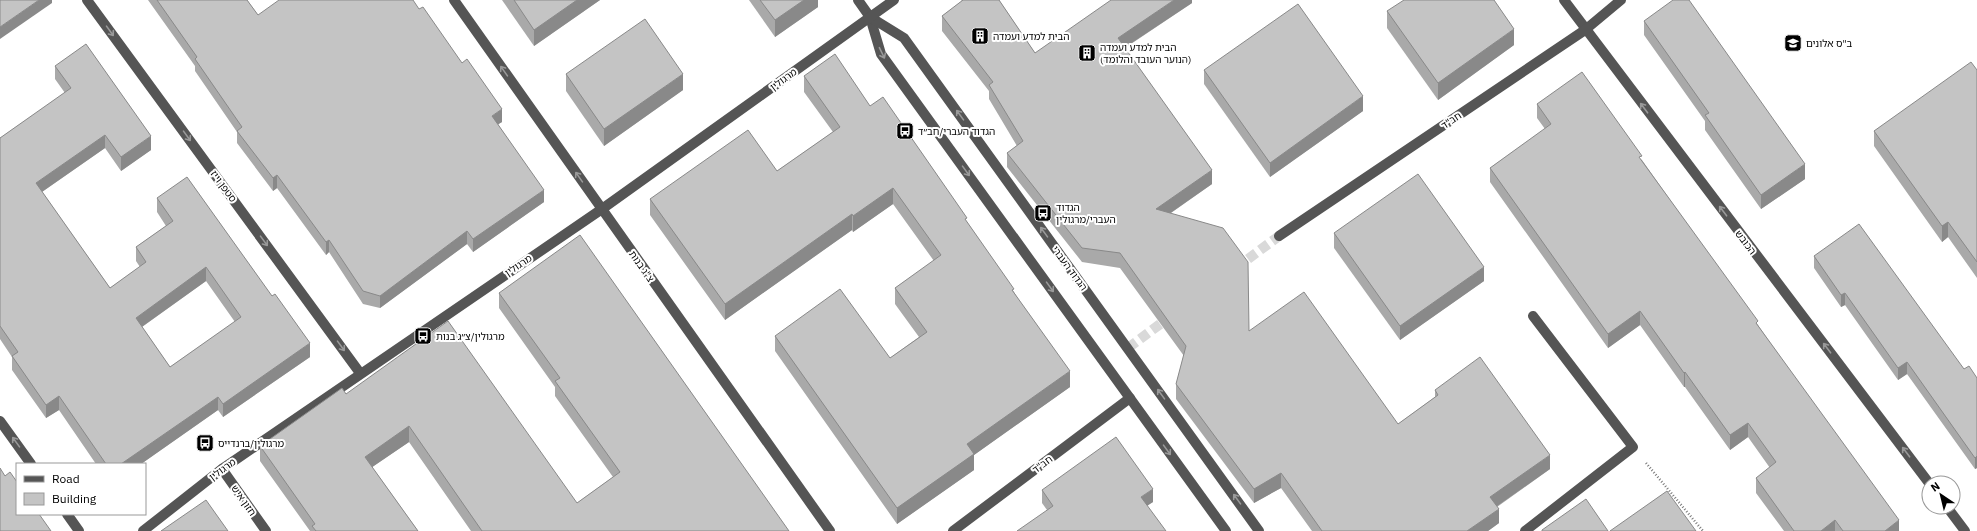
<svg xmlns="http://www.w3.org/2000/svg" width="1977" height="531" viewBox="0 0 1977 531" font-family="'IBM Plex Sans','Noto Sans Hebrew',sans-serif">
<style>
.lines{fill:none;stroke-linecap:round;stroke-linejoin:round}
.minor-tunnel{stroke:#d9d9d9;stroke-width:10;stroke-dasharray:10 5;stroke-linecap:butt}
.path{stroke:#777;stroke-width:2.5;stroke-dasharray:1 2;stroke-linecap:butt}
.minor{stroke:#555;stroke-width:10}
.wall{fill:#a9a9a9;fill-rule:evenodd}
.shaded-wall{fill:#898989}
.building{fill:#c4c4c4;stroke:#898989;fill-rule:evenodd}
.oneway{stroke:#999}
.labels{text-anchor:middle;stroke-width:4;stroke-linejoin:round;paint-order:stroke}
.poi-label{font-size:10px;fill:#000;stroke:#fff;text-anchor:start}
.street-label{font-size:10px;fill:#000;stroke:#fff}
</style>
<rect width="100%" height="100%" fill="#fff"/>
<g class="lines">
<!-- minor-tunnel -->
<g class="minor-tunnel">
<polyline points="1236,268 1279,236"/>
<polyline points="1128,348 1171,316"/>
</g>
<!-- path -->
<polyline class="path" points="1646,463 1703,531"/>
<!-- minor -->
<g class="minor">
<polyline points="87,0 360,373"/>
<polyline points="454,0 830,531"/>
<polyline points="858,0 870,17 881,54 1226,531"/>
<polyline points="1564,0 1929,483"/>
<polyline points="870,17 904,38 1259,531"/>
<polyline points="1279,236 1585,30 1621,0"/>
<polyline points="0,421 31,464"/>
<polyline points="222,469 266,531"/>
<polyline points="1947,507 1965,531"/>
<polyline points="67,514 79,531"/>
<polyline points="143,531 222,469 602,209 894,0"/>
<polyline points="953,531 1130,398"/>
<polyline points="1525,531 1633,447 1533,316"/>
</g>
</g>
<!-- wall -->
<g class="wall">
<polygon points="148,0 247,0 258,15 502,122 498,124 544,202 473,252 467,244 380,308 363,304 329,252 326,255 277,188 273,191 237,143 237,132 195,71 195,66"/>
<polygon points="502,0 600,0 534,46"/>
<polygon points="749,0 818,0 818,7 775,37"/>
<polygon points="961,0 999,0 1035,53 1192,0 1192,3 1125,48 1212,184 1171,213 1249,331 1398,424 1435,397 1435,390 1550,469 1497,507 1499,523 1488,531 1312,531 1281,488 1254,503 1176,399 1176,384 1184,356 1120,268 1082,262 1007,167 1007,153 1017,146 989,99 989,91 942,31 942,16 962,1"/>
<polygon points="1387,11 1514,45 1438,100 1387,28"/>
<polygon points="1644,21 1805,179 1761,209 1705,130 1705,121 1644,35"/>
<path d="M 55,66 L 151,150 L 121,171 L 105,148 L 42,192 L 110,288 L 140,267 L 136,261 L 136,247 L 166,226 L 157,212 L 157,198 L 310,357 L 223,417 L 218,410 L 141,464 L 96,464 L 59,410 L 46,418 L 12,370 L 12,357 L 0,339 L 0,138 L 65,93 L 55,79 ZM 206,281 L 235,322 L 170,367 L 142,327 Z"/>
<polygon points="1204,70 1363,111 1270,177 1204,84"/>
<polygon points="1977,70 1977,278 1948,237 1942,242 1874,146 1874,131"/>
<polygon points="566,74 683,90 604,146 566,91"/>
<polygon points="804,76 870,106 967,222 1014,292 1070,387 974,455 974,470 897,524 775,351 775,336 890,358 919,337 895,304 895,288 934,261 893,204 853,232 852,230 725,320 650,215 650,199 777,171 833,132 804,92"/>
<polygon points="1537,104 1642,160 1758,325 1899,531 1784,531 1756,493 1756,478 1770,468 1748,437 1730,450 1685,387 1684,387 1640,325 1608,348 1490,182 1490,168 1545,129 1537,118"/>
<polygon points="1334,233 1484,281 1400,340 1334,248"/>
<polygon points="1814,256 1964,369 1977,378 1977,468 1975,469 1907,374 1898,380 1845,305 1841,307 1814,268"/>
<polygon points="499,293 789,531 471,531 409,442 372,467 418,531 310,531 260,461 260,446 346,394 577,503 613,477 555,396 555,387 499,308"/>
<polygon points="1042,490 1153,502 1147,505 1047,510 1042,503"/>
</g>
<!-- shaded-wall -->
<g class="shaded-wall">
<polygon points="39,0 52,0 52,3 0,39 0,27"/>
<polygon points="577,0 600,0 534,46 534,30"/>
<polygon points="804,0 818,0 818,7 775,37 775,20"/>
<polygon points="1174,0 1192,0 1192,3 1118,52 1118,38"/>
<polygon points="1514,29 1514,45 1438,100 1438,83"/>
<polygon points="683,74 683,90 604,146 604,129"/>
<polygon points="1363,96 1363,111 1270,177 1270,163"/>
<polygon points="502,109 502,122 492,128 492,116"/>
<polygon points="105,135 105,148 36,196 36,183"/>
<polygon points="151,136 151,150 121,171 121,157"/>
<polygon points="1805,164 1805,179 1761,209 1761,195"/>
<polygon points="1212,170 1212,184 1156,223 1156,209"/>
<polygon points="277,175 277,188 273,191 273,178"/>
<polygon points="893,188 893,204 853,232 853,216"/>
<polygon points="544,190 544,202 473,252 473,239"/>
<polygon points="852,214 852,230 725,320 725,304"/>
<polygon points="1948,222 1948,237 1942,242 1942,226"/>
<polygon points="467,231 467,244 380,308 380,296"/>
<polygon points="329,240 329,252 326,255 326,242"/>
<polygon points="206,267 206,281 136,331 136,318"/>
<polygon points="1484,267 1484,281 1400,340 1400,326"/>
<polygon points="1845,293 1845,305 1841,307 1841,295"/>
<polygon points="1640,311 1640,325 1608,348 1608,334"/>
<polygon points="310,343 310,357 223,417 223,404"/>
<polygon points="1907,362 1907,374 1898,380 1898,368"/>
<polygon points="1070,371 1070,387 974,455 974,470 897,524 897,508 967,444"/>
<polygon points="1685,372 1685,387 1684,387 1684,373"/>
<polygon points="59,396 59,410 46,418 46,405"/>
<polygon points="218,397 218,410 141,464 121,464"/>
<polygon points="1748,423 1748,437 1730,450 1730,435"/>
<polygon points="409,426 409,442 365,472 365,457"/>
<polygon points="1550,455 1550,469 1490,511 1490,497"/>
<polygon points="1977,456 1977,468 1975,469 1975,458"/>
<polygon points="1281,473 1281,488 1254,503 1254,489"/>
<polygon points="1153,489 1153,502 1141,510 1141,497"/>
<polygon points="1499,509 1499,523 1488,531 1467,531"/>
<polygon points="1835,520 1835,531 1821,531"/>
<polygon points="1899,520 1899,531 1885,531"/>
</g>
<!-- building -->
<g class="building">
<polygon points="0,0 39,0 0,27"/>
<polygon points="157,0 247,0 258,15 279,0 413,0 419,9 423,7 462,63 467,59 502,109 492,116 544,190 473,239 467,231 380,296 363,291 329,240 326,242 277,175 273,178 237,131 242,127 195,59 197,57"/>
<polygon points="514,0 577,0 534,30"/>
<polygon points="760,0 804,0 775,20"/>
<polygon points="963,0 999,0 1035,53 1111,0 1174,0 1118,38 1212,170 1156,209 1223,228 1248,262 1249,331 1304,292 1398,424 1438,395 1435,390 1480,357 1550,455 1490,497 1499,509 1467,531 1322,531 1281,473 1254,489 1176,384 1186,346 1120,253 1082,248 1007,153 1023,141 989,85 993,82 942,16"/>
<polygon points="1404,0 1494,0 1514,29 1438,83 1387,11"/>
<polygon points="1673,0 1689,0 1805,164 1761,195 1705,115 1709,113 1644,21"/>
<polygon points="1298,4 1363,96 1270,163 1204,70"/>
<polygon points="645,19 683,74 604,129 566,74"/>
<path d="M 86,44 L 151,136 L 121,157 L 105,135 L 36,183 L 110,288 L 146,262 L 136,247 L 173,221 L 157,198 L 187,177 L 272,296 L 275,294 L 310,343 L 223,404 L 218,397 L 121,464 L 106,464 L 59,396 L 46,405 L 12,356 L 18,352 L 0,326 L 0,138 L 71,88 L 55,66 ZM 206,267 L 241,317 L 170,367 L 136,318 Z"/>
<polygon points="835,54 870,106 883,97 967,218 965,219 1014,289 1012,290 1070,371 967,444 974,454 897,508 775,336 840,289 890,358 927,332 895,288 941,255 893,188 853,216 852,214 725,304 650,199 748,130 777,171 840,127 804,76"/>
<polygon points="1971,62 1977,70 1977,262 1948,222 1942,226 1874,131"/>
<polygon points="1582,72 1642,156 1639,157 1758,321 1756,323 1785,363 1899,520 1885,531 1843,531 1835,520 1821,531 1794,531 1756,478 1776,462 1748,423 1730,435 1685,372 1684,373 1640,311 1608,334 1490,168 1551,124 1537,104"/>
<polygon points="1418,174 1484,267 1400,326 1334,233"/>
<polygon points="1859,224 1964,369 1969,366 1977,378 1977,456 1975,458 1907,362 1898,368 1845,293 1841,295 1814,256"/>
<polygon points="580,235 789,531 482,531 409,426 365,457 418,531 316,531 312,526 315,524 260,446 342,388 346,394 448,321 577,503 620,472 555,381 560,378 499,293"/>
<polygon points="1116,437 1153,489 1141,497 1166,531 1017,531 1053,506 1042,490"/>
<polygon points="0,468 5,476 10,472 17,482 17,514 39,514 51,531 0,531"/>
<polygon points="1667,491 1696,531 1610,531"/>
<polygon points="1586,499 1608,531 1542,531 1542,530"/>
<polygon points="206,500 228,531 161,531"/>
</g>
<!-- one-way arrows -->
<defs><path id="oneway-shaft" d="M-6 0H5M1.5-3L5.5 0L1.5 3" fill="none" stroke-width="1.6" stroke-linecap="round" stroke-linejoin="round"/></defs>
<g class="oneway">
<use href="#oneway-shaft" transform="translate(110 31) rotate(54)"/>
<use href="#oneway-shaft" transform="translate(882 53) rotate(64)"/>
<use href="#oneway-shaft" transform="translate(504 71) rotate(-125)"/>
<use href="#oneway-shaft" transform="translate(1644 108) rotate(-127)"/>
<use href="#oneway-shaft" transform="translate(960 115) rotate(-126)"/>
<use href="#oneway-shaft" transform="translate(187 136) rotate(54)"/>
<use href="#oneway-shaft" transform="translate(966 171) rotate(54)"/>
<use href="#oneway-shaft" transform="translate(579 177) rotate(-125)"/>
<use href="#oneway-shaft" transform="translate(1723 211) rotate(-127)"/>
<use href="#oneway-shaft" transform="translate(1044 232) rotate(-126)"/>
<use href="#oneway-shaft" transform="translate(264 241) rotate(54)"/>
<use href="#oneway-shaft" transform="translate(1050 287) rotate(54)"/>
<use href="#oneway-shaft" transform="translate(341 346) rotate(54)"/>
<use href="#oneway-shaft" transform="translate(1827 348) rotate(-127)"/>
<use href="#oneway-shaft" transform="translate(1161 394) rotate(-126)"/>
<use href="#oneway-shaft" transform="translate(16 442) rotate(-126)"/>
<use href="#oneway-shaft" transform="translate(1167 450) rotate(54)"/>
<use href="#oneway-shaft" transform="translate(1906 452) rotate(-127)"/>
<use href="#oneway-shaft" transform="translate(1237 499) rotate(-126)"/>
</g>
<!-- icons -->
<defs>
<symbol id="building-square" viewBox="-11 -11 22 22"><rect x="-9" y="-9" width="18" height="18" rx="4" fill="#000" stroke="#fff"/><path d="M-4-6H4V6H1V3H-1V6H-4ZM-2.5-4.3h1.7v1.8h-1.7ZM.8-4.3h1.7v1.8H.8ZM-2.5-1h1.7V.8h-1.7ZM.8-1h1.7V.8H.8Z" fill="#fff"/></symbol>
<symbol id="school-square" viewBox="-11 -11 22 22"><rect x="-9" y="-9" width="18" height="18" rx="4" fill="#000" stroke="#fff"/><path d="M0-5L7-2L0 1L-7-2ZM-4 1L0 2.5L4 1V4Q0 6-4 4Z" fill="#fff"/></symbol>
<symbol id="bus-square" viewBox="-11 -11 22 22"><rect x="-9" y="-9" width="18" height="18" rx="4" fill="#000" stroke="#fff"/><path d="M-5-6H5V4H4V6H2V4H-2V6H-4V4H-5ZM-3.5-4V0h7V-4ZM-3.5 1.2v1.5H-2V1.2ZM2 1.2v1.5H3.5V1.2Z" fill="#fff"/></symbol>
</defs>
<g fill-rule="evenodd">
<use href="#building-square" x="970" y="26" width="20" height="20"/>
<use href="#school-square" x="1783" y="33" width="20" height="20"/>
<use href="#building-square" x="1077" y="43" width="20" height="20"/>
<use href="#bus-square" x="895" y="121" width="20" height="20"/>
<use href="#bus-square" x="1033" y="203" width="20" height="20"/>
<use href="#bus-square" x="413" y="326" width="20" height="20"/>
<use href="#bus-square" x="195" y="433" width="20" height="20"/>
</g>
<g class="labels">
<!-- poi labels -->
<g class="poi-label">
<text x="993" y="40">הבית למדע ועמדה</text>
<text x="1806" y="47">ב"ס אלונים</text>
<text x="1100" y="51">הבית למדע ועמדה<tspan x="1100" dy="12">(הנוער העובד והלומד)</tspan></text>
<text x="918" y="135">הגדוד העברי/חב״ד</text>
<text x="1056" y="211">הגדוד<tspan x="1056" dy="12">העברי/מרגולין</tspan></text>
<text x="436" y="340">מרגולין/צ״ג בנות</text>
<text x="218" y="447">מרגולין/ברנדייס</text>
</g>
<!-- street labels -->
<g class="street-label">
<text transform="translate(783 79) rotate(-36)" y="4">מרגולין</text>
<text transform="translate(1451 120) rotate(-34)" y="4">חב"ד</text>
<text transform="translate(224 186) rotate(54)" y="4">סטפן וייז</text>
<text transform="translate(1746 242) rotate(53)" y="4">הכובש</text>
<text transform="translate(518 265) rotate(-34)" y="4">מרגולין</text>
<text transform="translate(642 266) rotate(55)" y="4">צ"ג בנות</text>
<text transform="translate(1070 268) rotate(54)" y="4">הגדוד העברי</text>
<text transform="translate(1042 464) rotate(-37)" y="4">חב"ד</text>
<text transform="translate(222 469) rotate(-36)" y="4">מרגולין</text>
<text transform="translate(244 500) rotate(55)" y="4">חזון איש</text>
</g>
</g>
<!-- legend -->
<rect x="16" y="463" width="130" height="52" fill="#ffffff" stroke="#999999"/>
<rect x="24" y="476" width="20" height="6" fill="#555555" stroke="#999999"/>
<text x="52" y="483" font-size="12" fill="#000000">Road</text>
<rect x="24" y="493" width="20" height="12" fill="#c4c4c4" stroke="#999999"/>
<text x="52" y="503" font-size="12" fill="#000000">Building</text>
<!-- north arrow -->
<g transform="translate(1941 495) rotate(325)"><circle r="19" fill="#ffffff" stroke="#999999"/>
<path d="M0-3L7 15L0 10L-7 15Z" fill="#000000"/>
<text y="-6" font-size="11" font-weight="bold" text-anchor="middle" fill="#000000">N</text>
</g>
</svg>
